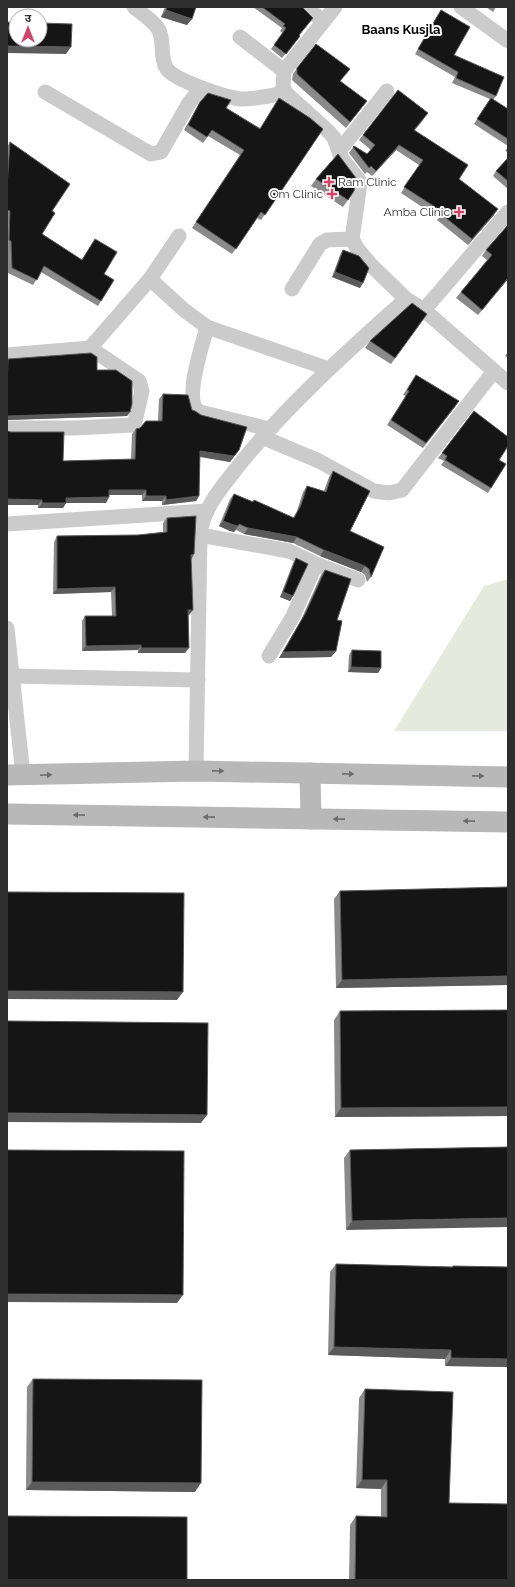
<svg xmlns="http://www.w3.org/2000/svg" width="515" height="1587" viewBox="0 0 515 1587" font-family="Raleway,'Noto Sans Devanagari',sans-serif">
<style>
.green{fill:#e6eadd}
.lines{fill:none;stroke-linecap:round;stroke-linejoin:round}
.street{stroke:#cbcbcb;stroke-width:15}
.secondary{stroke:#b8b8b8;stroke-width:21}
.wall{fill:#8a8a8a}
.shaded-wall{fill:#5b5b5b}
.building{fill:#151515;stroke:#5b5b5b}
.oneway{fill:#6c6c6c}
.poi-dot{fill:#d24366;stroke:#fff;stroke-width:1.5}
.labels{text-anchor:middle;stroke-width:4;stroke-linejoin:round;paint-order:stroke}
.poi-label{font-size:12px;fill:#2e2e2e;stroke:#fff;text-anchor:end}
.neighbourhood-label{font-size:13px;font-weight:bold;fill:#000;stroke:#fff}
</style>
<rect width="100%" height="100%" fill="#fff"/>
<!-- green -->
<polygon class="green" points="508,579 508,731 394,731 484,586"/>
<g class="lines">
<!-- street -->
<g class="street">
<path d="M 134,7 C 141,13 158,24 160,33 C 164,44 160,59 167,69 C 176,81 225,97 240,99 C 253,100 272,95 286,93"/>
<polyline points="306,7 323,21"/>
<polyline points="335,7 284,71 283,87 286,93 329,132 334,138 342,159 359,180 360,184 352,239 357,248 371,265 406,299 424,310 508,383"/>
<polyline points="461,7 508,41"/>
<polyline points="240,37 284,71"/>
<polyline points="45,92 151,154 161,152 189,103 201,88"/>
<polyline points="339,151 387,91"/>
<polyline points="150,279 184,310 207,327 329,369"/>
<polyline points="292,289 320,244 327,240 352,239"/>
<polyline points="424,310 508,212"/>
<path d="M 207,327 C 203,343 182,403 200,412 L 269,429"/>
<polyline points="90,348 150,279 179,236"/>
<polyline points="7,355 90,348 139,381 142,391 135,421 132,425 75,428 7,428"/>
<polyline points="262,437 319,461 374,491 389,493 402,490 494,371"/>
<polyline points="7,524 207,511"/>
<polyline points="200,535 289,551 316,564 358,580"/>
<polyline points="7,628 23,775"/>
<polyline points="269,656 293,616 316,564"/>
<polyline points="12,676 198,680"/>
<path d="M 196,771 L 200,535 C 203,507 223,486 240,464 C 289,403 348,351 406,299"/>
</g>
<!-- secondary -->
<g class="secondary">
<polyline points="310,773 311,819"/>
<polyline points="7,775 196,771 508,777"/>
<polyline points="7,814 508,822"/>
</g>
</g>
<!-- wall -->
<g class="wall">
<polygon points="165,7 196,7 187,25 161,17"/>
<polygon points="253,7 302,7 313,18 299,35 300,36 297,40 282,58 271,49 283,33 280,31 282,28"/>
<polygon points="486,7 496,7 493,12"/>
<polygon points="441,10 454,55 496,96 493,100 508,109 508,146 474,124 490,99 452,83 455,77 415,54"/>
<polygon points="297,68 341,81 362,107 346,128 292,80 293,74"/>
<polygon points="200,102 226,108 260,128 323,129 261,220 257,218 232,254 192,228 240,155 208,136 203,143 184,130"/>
<polygon points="424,119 415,130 459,179 494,215 468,245 437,220 439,218 401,193 419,165 396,150 372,176 367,172 365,174 349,153 354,146 367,154 371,150 359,140 363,135"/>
<polygon points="10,142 52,211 42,234 82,260 95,239 104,274 101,301 98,306 41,272 33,285 8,273 7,250 7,147"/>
<polygon points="508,147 508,152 505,151"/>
<polygon points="508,158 508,189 493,176 496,171"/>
<polygon points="316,179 354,191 343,207 311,186"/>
<polygon points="508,225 508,279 478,315 456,298 461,292 487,260 482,256 486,250"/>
<polygon points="343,250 360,288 332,277 340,255"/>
<polygon points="427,314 391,364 365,348 370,341"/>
<polygon points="508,352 508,358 505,356"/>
<polygon points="8,359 97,370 130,412 127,416 7,420 7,361"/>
<polygon points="416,375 456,406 423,448 387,425 406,396 403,395"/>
<polygon points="163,394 192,410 235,455 230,462 200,457 199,496 196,501 162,505 162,501 142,501 142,495 109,495 109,497 106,503 66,503 63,508 38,508 38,505 7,505 7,431 63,461 131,459 132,434 136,429 158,421 159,399"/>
<polygon points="442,453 499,460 491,488 488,493 441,465 444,461 438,458"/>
<polygon points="333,471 350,531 384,547 371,577 367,582 365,575 361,572 320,556 293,543 244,534 236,530 234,532 230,531 219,526 230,499 234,494 293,518 297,511 303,492 307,486 324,491 329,477"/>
<polygon points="167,518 191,559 193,610 188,615 185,653 138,653 138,650 82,651 82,621 85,616 112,616 111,592 53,594 54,542 57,536 138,535 163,532 163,523"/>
<polygon points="296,558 293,596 290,601 280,597 293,563"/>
<polygon points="325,570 336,651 331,657 279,658 301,620 321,575"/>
<polygon points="352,650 381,668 378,673 348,672 349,655"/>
<polygon points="340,891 507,985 336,988 334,899"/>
<polygon points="508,1010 508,1116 335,1117 334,1020 340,1011"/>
<polygon points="508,1147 346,1230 344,1158 350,1150"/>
<polygon points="336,1264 452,1267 453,1266 508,1267 508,1367 445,1366 445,1359 328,1355 330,1272"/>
<polygon points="33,1379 195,1492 26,1490 27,1387"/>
<polygon points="365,1389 449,1503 508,1580 349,1580 350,1525 356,1516 381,1517 381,1489 356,1488 359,1398"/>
</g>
<!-- shaded-wall -->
<g class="shaded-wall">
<polygon points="166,10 192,19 187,25 161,17"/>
<polygon points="7,46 71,47 66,54 7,53"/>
<polygon points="399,145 396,150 372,176 376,171"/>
<polygon points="498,209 494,215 468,245 472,239"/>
<polygon points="335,272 363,283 360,288 332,277"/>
<polygon points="508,278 508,279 478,315 482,310"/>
<polygon points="130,412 127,416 7,420 7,416"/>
<polygon points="239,450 230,462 196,456 200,451"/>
<polygon points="109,490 146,490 142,495 106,495"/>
<polygon points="146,496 166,496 162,501 142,501"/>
<polygon points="199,496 196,501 162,505 166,500"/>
<polygon points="109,497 106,503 63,503 66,498"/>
<polygon points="7,499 42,500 38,505 7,505"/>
<polygon points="42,503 66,503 63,508 38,508"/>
<polygon points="223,521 238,526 234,532 230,531 219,526"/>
<polygon points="248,528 297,537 293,543 244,534"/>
<polygon points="324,550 365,566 361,572 320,556"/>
<polygon points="194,554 191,560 191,555"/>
<polygon points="115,587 111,592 53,594 57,589"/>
<polygon points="283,592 293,596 290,601 280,597"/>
<polygon points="188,610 193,610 189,615 185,615"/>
<polygon points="141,645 138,650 82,651 86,646"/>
<polygon points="141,648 189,648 185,653 138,653"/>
<polygon points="336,651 331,657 279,658 283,652"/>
<polygon points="351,667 381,668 378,673 348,672"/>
<polygon points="508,976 508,984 507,985 336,988 342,980"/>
<polygon points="7,991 183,992 177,1000 7,999"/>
<polygon points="508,1107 508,1116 335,1117 341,1108"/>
<polygon points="7,1113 207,1115 201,1123 7,1122"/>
<polygon points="508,1218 508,1227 346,1230 352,1221"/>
<polygon points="7,1294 183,1295 177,1303 7,1302"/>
<polygon points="334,1347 451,1350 445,1359 328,1355"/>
<polygon points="451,1358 508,1359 508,1367 445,1366"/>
<polygon points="362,1480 387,1480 381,1489 356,1488"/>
<polygon points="32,1482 201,1483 195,1492 26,1490"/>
</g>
<!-- building -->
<g class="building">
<polygon points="167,7 196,7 192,19 166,10"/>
<polygon points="262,7 302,7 313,18 299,35 300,36 286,54 274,45 286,28 283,26 285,24"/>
<polygon points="441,10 470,27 454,55 504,77 496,96 456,78 458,72 418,49"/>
<polygon points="7,22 16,23 16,40 40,40 40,23 72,24 71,47 7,46"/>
<polygon points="316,44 350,69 340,81 367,101 350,122 297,74 297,68"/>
<polygon points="398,90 428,113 414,130 468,165 459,179 498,209 472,239 441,214 443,212 404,187 423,160 399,145 376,171 371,166 369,168 353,147 354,146 367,154 375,145 363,135"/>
<polygon points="208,93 231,100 226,108 260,129 279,98 310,118 323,129 265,215 261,212 236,249 196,222 244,150 212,130 207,137 188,125 200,102"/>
<polygon points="491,98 508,109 508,139 477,119"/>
<polygon points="10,142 70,184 52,211 55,213 42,234 82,260 95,239 117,252 104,274 114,280 101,301 44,266 37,280 12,268 11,241 9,240 10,211 7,210 7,186"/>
<polygon points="338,154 356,178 354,191 348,200 316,179"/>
<polygon points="508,158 508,181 496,171"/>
<polygon points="508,225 508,278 482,310 461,292 492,255 486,250"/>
<polygon points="343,250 359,256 369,268 363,283 335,272"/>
<polygon points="412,303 427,314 395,358 370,341"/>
<polygon points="91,353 97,357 97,370 116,370 132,381 132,404 130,412 7,416 7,386 8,359"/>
<polygon points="416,375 459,401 426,443 391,420 409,391 407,390"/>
<polygon points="163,394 188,395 192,410 195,411 201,415 247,427 239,450 234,456 200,451 199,496 166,500 166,496 146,496 146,490 109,490 109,497 66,498 66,503 42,503 42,500 7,499 7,431 11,432 64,432 63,461 135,459 136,429 140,428 146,421 162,421"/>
<polygon points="474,411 508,437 508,446 499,460 506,464 491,488 445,460 447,456 442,453"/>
<polygon points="333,471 370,491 350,531 384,547 371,577 369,569 365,566 324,550 297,537 248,528 239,524 238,526 234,525 223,521 234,494 253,502 254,500 294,518 301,505 307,486 326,492"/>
<polygon points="196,516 194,554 191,555 193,610 188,610 189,648 141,648 141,645 86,646 85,616 116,616 115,587 57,589 57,536 138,535 167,532 167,518"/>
<polygon points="296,558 308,564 293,596 283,592"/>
<polygon points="325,570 351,579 337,620 342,621 336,651 283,652 305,614"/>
<polygon points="352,650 381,651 381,668 351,667"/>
<polygon points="508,887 508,976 342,980 340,891"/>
<polygon points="7,892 184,893 183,992 7,991"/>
<polygon points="508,1010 508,1107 341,1108 340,1011"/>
<polygon points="7,1021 208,1023 207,1115 7,1113"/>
<polygon points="508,1147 508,1218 352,1221 350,1150"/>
<polygon points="7,1150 184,1151 183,1295 7,1294"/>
<polygon points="336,1264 453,1267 453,1266 508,1267 508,1359 451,1358 451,1350 334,1347"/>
<polygon points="33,1379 202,1380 201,1483 32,1482"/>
<polygon points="365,1389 453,1392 449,1503 508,1504 508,1580 355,1580 356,1516 387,1517 387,1480 362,1480"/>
<polygon points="7,1516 187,1517 187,1580 7,1580"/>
</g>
<!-- one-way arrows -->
<defs><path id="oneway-solid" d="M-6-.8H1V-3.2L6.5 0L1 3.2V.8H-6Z"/></defs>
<g class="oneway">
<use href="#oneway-solid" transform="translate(218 771) rotate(1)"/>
<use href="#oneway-solid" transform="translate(348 774) rotate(1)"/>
<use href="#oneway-solid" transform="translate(46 775) rotate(-2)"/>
<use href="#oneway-solid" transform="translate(478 776) rotate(1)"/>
<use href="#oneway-solid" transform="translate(79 815) rotate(-179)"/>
<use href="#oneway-solid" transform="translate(209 817) rotate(-179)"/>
<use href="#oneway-solid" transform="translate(339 819) rotate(-179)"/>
<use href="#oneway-solid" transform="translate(469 821) rotate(-179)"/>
</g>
<!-- markers -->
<g class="poi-dot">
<path d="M327 176h4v4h4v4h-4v4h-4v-4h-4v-4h4z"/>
<path d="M330 188h4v4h4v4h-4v4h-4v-4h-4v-4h4z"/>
<path d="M457 206h4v4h4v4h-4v4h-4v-4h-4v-4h4z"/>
</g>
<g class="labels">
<!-- poi labels -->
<g class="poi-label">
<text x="338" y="186" text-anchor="start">Ram Clinic</text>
<text x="323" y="198">Om Clinic</text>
<text x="450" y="216">Amba Clinic</text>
</g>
<!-- neighbourhood labels -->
<g class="neighbourhood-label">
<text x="401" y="34">Baans Kusjla</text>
</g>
</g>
<!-- border -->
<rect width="515" height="1587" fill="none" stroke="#2e2e2e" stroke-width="16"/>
<!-- north arrow -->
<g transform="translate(28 28)"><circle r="19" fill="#ffffff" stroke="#ababab"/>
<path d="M0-3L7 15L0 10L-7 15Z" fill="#d24366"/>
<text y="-6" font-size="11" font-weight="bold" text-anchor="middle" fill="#2e2e2e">उ</text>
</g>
</svg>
